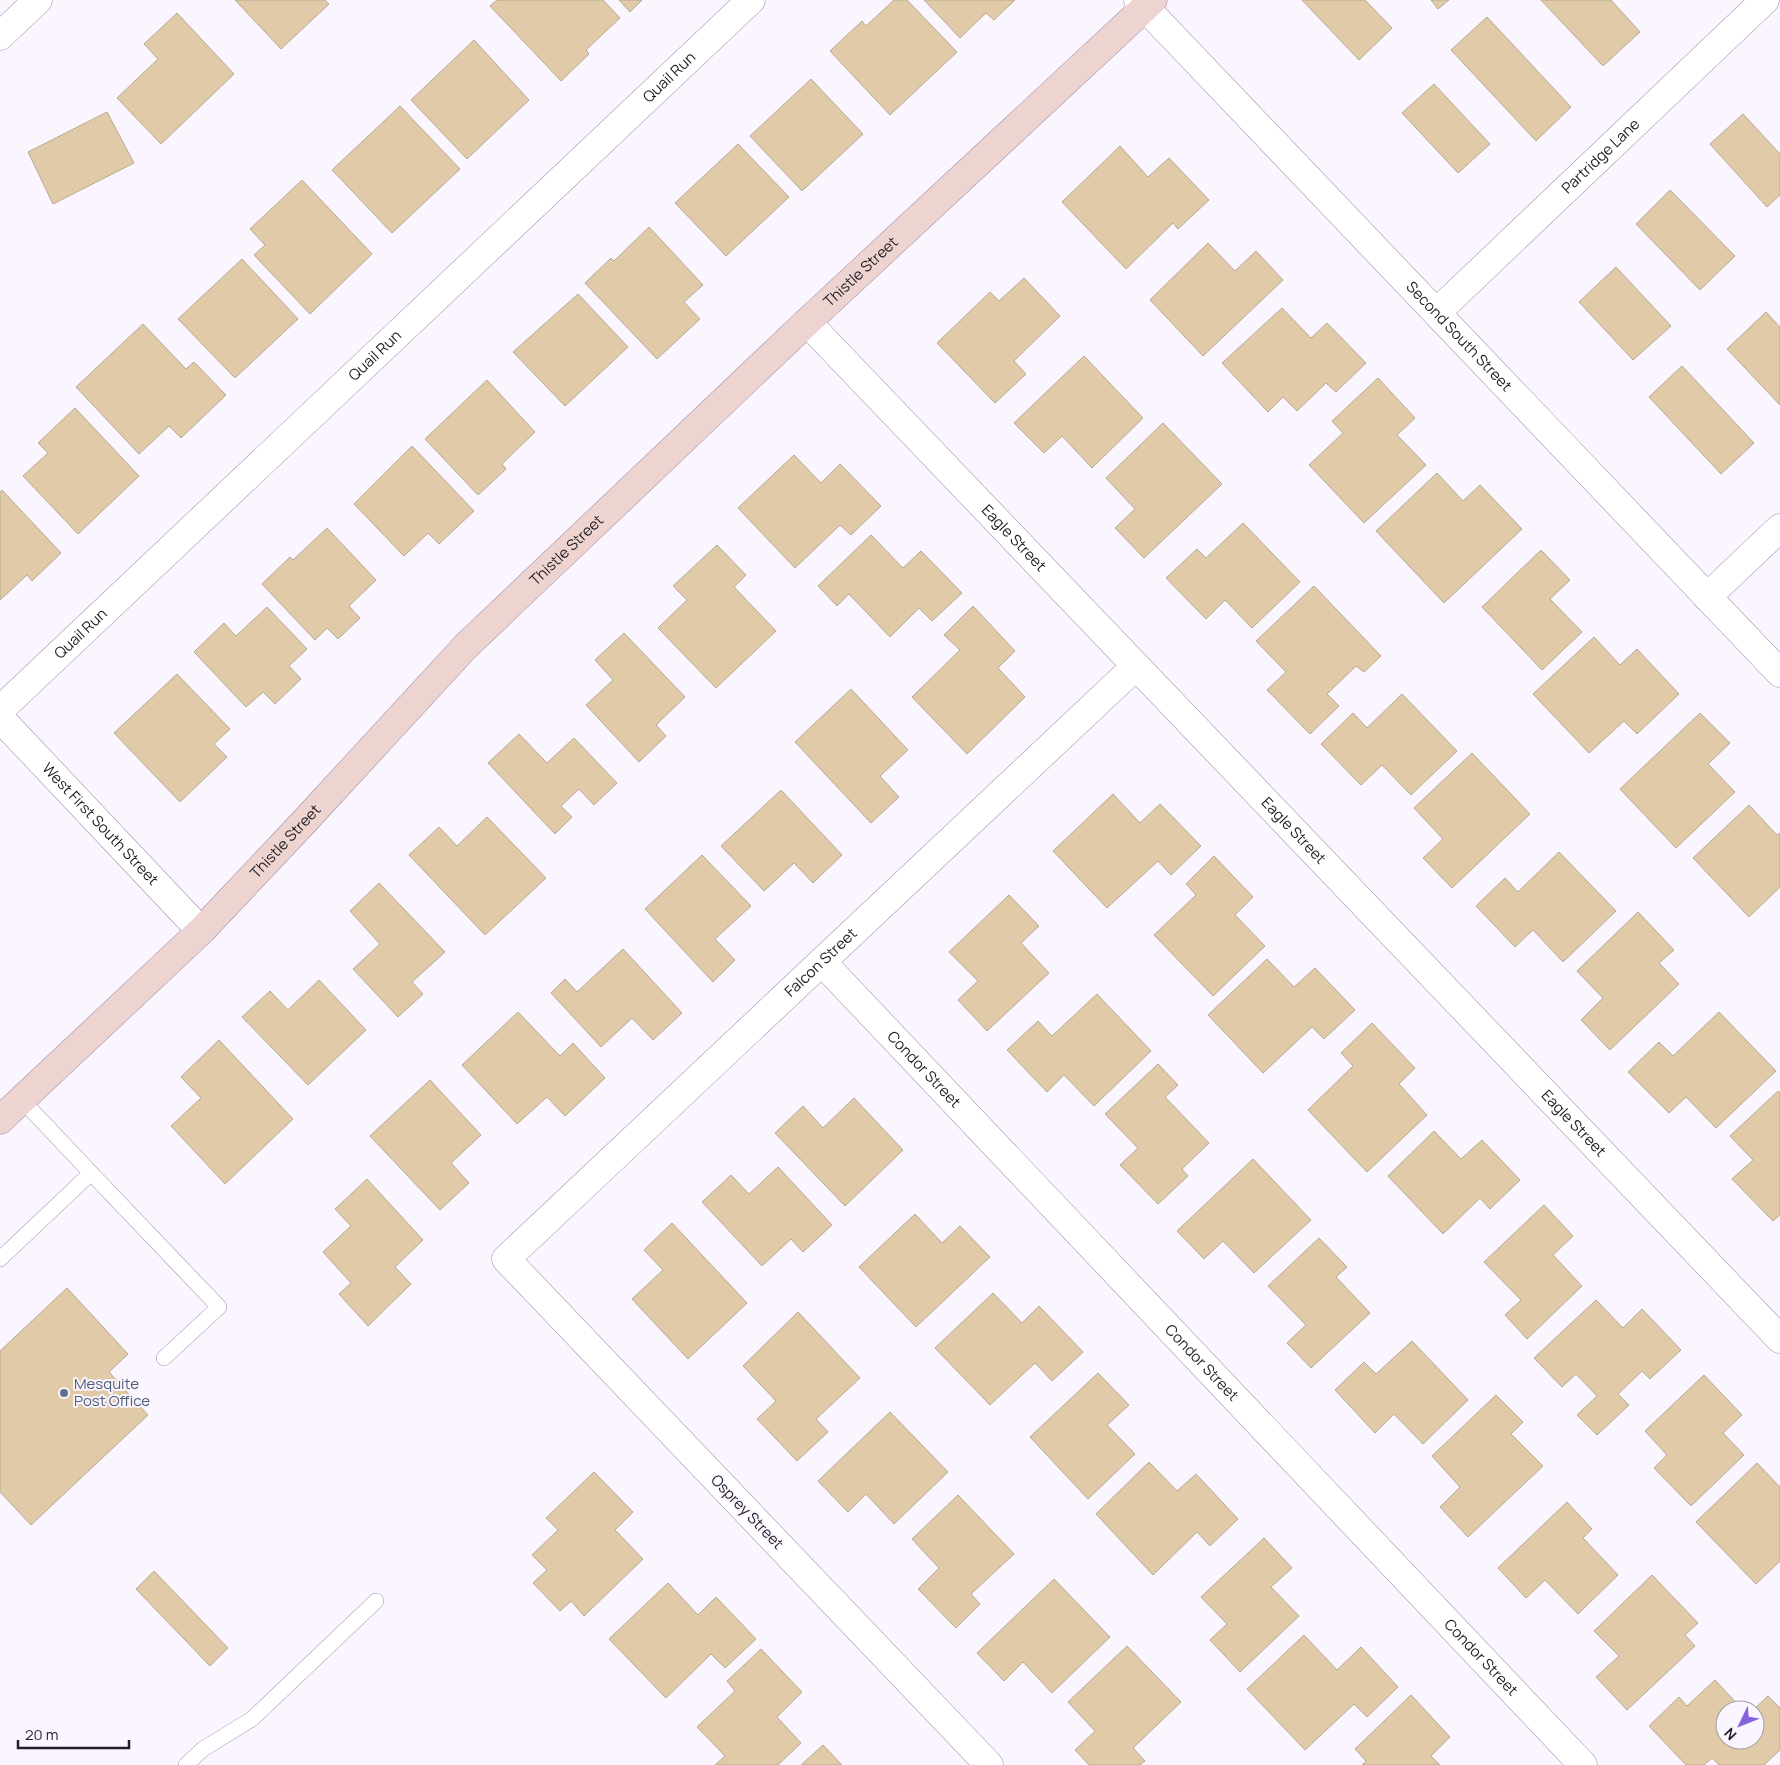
<svg xmlns="http://www.w3.org/2000/svg" width="1780" height="1765" viewBox="0 0 1780 1765" font-family="Manrope,sans-serif">
<style>
.building{fill:#e0caa7;stroke:#b7aa94}
.lines{fill:none;stroke-linecap:round;stroke-linejoin:round}
.lane-casing{stroke:#9a8da3;stroke-width:16}
.street-casing{stroke:#9a8da3;stroke-width:29}
.secondary-casing{stroke:#9a8da3;stroke-width:29}
.lane{stroke:#fff;stroke-width:15}
.street{stroke:#fff;stroke-width:28}
.secondary{stroke:#edd4d1;stroke-width:28}
.service-dot{fill:#5c6f8a;stroke:#faf5fe;stroke-width:2}
.labels{text-anchor:middle;stroke-width:4;stroke-linejoin:round;paint-order:stroke}
.street-label{font-size:15px;fill:#221d26;stroke:#faf5fe}
.service-label{font-size:15px;fill:#4e5e75;stroke:#faf5fe;text-anchor:start}
</style>
<rect width="100%" height="100%" fill="#faf5fe"/>
<!-- building -->
<g class="building">
<polygon points="235,0 325,0 329,4 281,49"/>
<polygon points="497,0 603,0 620,18 586,50 589,54 561,81 490,6"/>
<polygon points="619,0 642,0 630,12"/>
<polygon points="894,0 907,0 957,52 890,115 830,51 862,21 866,26"/>
<polygon points="924,0 1015,0 994,20 986,13 960,38"/>
<polygon points="1302,0 1365,0 1392,28 1359,60"/>
<polygon points="1431,0 1449,0 1438,9"/>
<polygon points="1541,0 1611,0 1640,32 1603,66"/>
<polygon points="177,13 234,74 161,144 117,98 158,59 144,44"/>
<polygon points="1487,17 1571,107 1536,141 1451,50"/>
<polygon points="474,40 529,100 467,159 411,100"/>
<polygon points="811,79 863,134 802,191 750,136"/>
<polygon points="1434,84 1490,144 1458,173 1402,113"/>
<polygon points="400,106 460,169 392,233 332,170"/>
<polygon points="107,112 134,163 53,204 28,152"/>
<polygon points="1743,114 1780,154 1780,195 1767,207 1710,144"/>
<polygon points="738,144 789,197 726,256 675,203"/>
<polygon points="1120,146 1148,177 1169,158 1209,200 1178,229 1173,223 1126,269 1062,202"/>
<polygon points="302,180 372,254 310,314 254,255 265,245 250,229"/>
<polygon points="1670,190 1735,256 1700,290 1636,224"/>
<polygon points="649,227 703,285 684,302 700,319 657,359 585,283 611,258 614,261"/>
<polygon points="1208,243 1235,271 1256,251 1283,280 1203,356 1150,300"/>
<polygon points="242,259 298,319 235,378 178,319"/>
<polygon points="1616,267 1671,326 1633,360 1579,302"/>
<polygon points="1024,278 1060,316 1014,361 1026,374 995,403 937,343 990,292 999,301"/>
<polygon points="578,294 628,347 565,406 513,352"/>
<polygon points="1282,308 1311,338 1327,323 1366,363 1336,392 1326,383 1297,411 1283,397 1268,412 1222,363"/>
<polygon points="1766,312 1780,327 1780,405 1727,349"/>
<polygon points="143,324 186,369 194,362 226,395 181,438 169,426 139,454 76,387"/>
<polygon points="1084,356 1143,418 1092,468 1062,436 1044,453 1014,423"/>
<polygon points="1682,366 1754,443 1721,474 1649,397"/>
<polygon points="1378,378 1415,418 1397,435 1426,465 1364,523 1309,465 1343,433 1332,421"/>
<polygon points="487,380 535,432 502,464 506,469 478,495 425,439"/>
<polygon points="75,408 139,476 78,534 23,476 48,453 38,443"/>
<polygon points="1163,423 1222,484 1144,558 1115,528 1135,509 1106,478"/>
<polygon points="412,446 474,511 439,544 428,533 404,556 354,504"/>
<polygon points="794,455 821,483 840,464 881,506 851,535 840,525 795,568 738,508"/>
<polygon points="1437,473 1463,501 1480,485 1522,529 1444,603 1376,531"/>
<polygon points="2,490 61,553 32,581 27,575 0,600 0,492"/>
<polygon points="1243,523 1300,582 1252,628 1225,600 1206,619 1166,578 1197,549 1206,558"/>
<polygon points="327,528 376,580 349,606 360,618 338,639 327,628 315,640 262,584 290,557 293,560"/>
<polygon points="871,535 903,568 921,551 962,593 932,621 919,608 890,637 849,594 837,606 818,586"/>
<polygon points="717,545 746,575 734,587 776,631 716,688 658,628 687,600 673,586"/>
<polygon points="1541,550 1570,580 1550,599 1582,632 1542,670 1482,607"/>
<polygon points="1314,586 1381,656 1364,672 1356,666 1327,694 1339,706 1310,734 1267,690 1286,672 1256,641"/>
<polygon points="973,606 1015,651 998,668 1025,697 967,754 912,697 960,650 944,635"/>
<polygon points="267,607 307,649 289,666 301,679 275,704 263,692 246,707 194,652 224,623 236,636"/>
<polygon points="624,633 685,697 656,725 666,736 639,762 586,705 613,680 595,660"/>
<polygon points="1594,637 1620,665 1637,649 1679,694 1637,734 1624,721 1589,753 1533,694"/>
<polygon points="177,674 230,729 214,744 227,757 180,802 114,733"/>
<polygon points="851,689 908,750 880,776 899,797 871,823 795,742"/>
<polygon points="1402,694 1457,751 1411,795 1382,765 1361,785 1321,744 1353,713 1367,728"/>
<polygon points="1700,713 1730,743 1708,764 1735,792 1676,848 1620,789"/>
<polygon points="519,734 547,763 574,738 617,783 594,805 579,789 561,806 572,817 555,834 488,763"/>
<polygon points="1472,753 1530,814 1452,888 1423,858 1443,839 1414,808"/>
<polygon points="781,790 842,855 813,883 794,863 764,891 721,846"/>
<polygon points="1113,794 1140,823 1160,804 1201,846 1171,875 1158,861 1107,908 1053,851"/>
<polygon points="1749,805 1777,835 1780,833 1780,887 1749,917 1693,858"/>
<polygon points="487,817 546,878 485,935 409,855 439,827 457,846"/>
<polygon points="1559,852 1616,911 1563,962 1533,930 1515,947 1476,906 1505,878 1518,892"/>
<polygon points="702,855 751,906 715,939 735,960 713,982 645,909"/>
<polygon points="1214,856 1253,897 1235,915 1265,946 1213,996 1154,935 1196,895 1186,884"/>
<polygon points="379,883 445,952 412,982 423,994 398,1017 353,969 380,944 350,911"/>
<polygon points="1009,895 1039,926 1021,943 1049,973 987,1031 958,1000 978,981 949,952"/>
<polygon points="1638,912 1674,950 1659,963 1679,984 1610,1050 1581,1020 1603,998 1577,971"/>
<polygon points="623,949 682,1013 653,1040 632,1018 601,1047 551,993 565,979 577,992"/>
<polygon points="1267,959 1294,987 1315,968 1355,1010 1324,1039 1312,1027 1263,1073 1208,1015"/>
<polygon points="319,980 366,1030 308,1085 242,1017 270,991 288,1010"/>
<polygon points="1097,994 1151,1051 1094,1106 1064,1075 1047,1092 1007,1050 1038,1021 1052,1036"/>
<polygon points="518,1012 560,1056 573,1043 605,1078 565,1116 547,1097 517,1124 462,1065"/>
<polygon points="1719,1012 1776,1071 1716,1128 1686,1097 1669,1113 1628,1072 1659,1042 1673,1056"/>
<polygon points="1372,1023 1415,1068 1399,1084 1427,1115 1367,1172 1308,1110 1353,1066 1341,1053"/>
<polygon points="219,1040 293,1119 225,1184 171,1126 201,1098 181,1077"/>
<polygon points="1158,1064 1178,1085 1165,1097 1209,1143 1182,1169 1188,1176 1158,1204 1120,1165 1138,1148 1105,1114"/>
<polygon points="430,1080 481,1135 451,1163 469,1183 440,1210 370,1136"/>
<polygon points="1778,1091 1780,1093 1780,1215 1773,1221 1732,1179 1753,1160 1730,1136"/>
<polygon points="854,1098 903,1150 845,1206 775,1133 803,1106 823,1128"/>
<polygon points="1434,1131 1461,1159 1482,1140 1520,1180 1490,1209 1480,1198 1443,1234 1388,1176"/>
<polygon points="1253,1159 1311,1220 1254,1273 1223,1241 1204,1259 1177,1231"/>
<polygon points="778,1167 832,1225 803,1252 791,1239 762,1266 702,1202 731,1175 749,1194"/>
<polygon points="367,1179 423,1240 395,1267 411,1284 368,1326 339,1294 351,1283 323,1252 351,1226 335,1209"/>
<polygon points="1544,1205 1573,1236 1553,1255 1582,1286 1527,1339 1505,1315 1521,1300 1484,1262"/>
<polygon points="915,1214 942,1243 960,1226 990,1257 916,1327 859,1267"/>
<polygon points="672,1223 747,1303 688,1359 632,1299 663,1270 644,1250"/>
<polygon points="1319,1238 1347,1267 1336,1277 1370,1313 1311,1368 1287,1343 1306,1325 1268,1286"/>
<polygon points="67,1288 128,1354 109,1372 148,1415 31,1525 0,1492 0,1351"/>
<polygon points="993,1293 1022,1323 1039,1306 1083,1352 1052,1381 1035,1363 990,1405 935,1348"/>
<polygon points="1596,1300 1623,1328 1642,1309 1681,1350 1650,1379 1642,1371 1618,1394 1629,1405 1597,1435 1577,1415 1597,1396 1576,1374 1562,1387 1534,1358"/>
<polygon points="798,1312 860,1378 816,1419 828,1432 797,1461 757,1419 776,1401 743,1366"/>
<polygon points="1412,1341 1468,1400 1423,1444 1394,1414 1375,1433 1335,1390 1364,1362 1376,1374"/>
<polygon points="1098,1373 1129,1405 1107,1425 1135,1454 1088,1499 1030,1437"/>
<polygon points="1704,1375 1742,1415 1723,1433 1744,1455 1691,1506 1654,1468 1667,1455 1645,1431"/>
<polygon points="1496,1395 1523,1422 1511,1434 1543,1466 1468,1537 1440,1507 1460,1487 1432,1456"/>
<polygon points="890,1412 948,1472 894,1524 866,1494 848,1512 818,1481"/>
<polygon points="1149,1462 1177,1491 1196,1474 1238,1519 1210,1546 1197,1532 1153,1575 1096,1514"/>
<polygon points="1757,1463 1780,1487 1780,1561 1756,1584 1696,1522"/>
<polygon points="594,1472 633,1512 615,1530 643,1559 584,1616 571,1601 560,1611 533,1583 547,1570 532,1555 558,1530 546,1518"/>
<polygon points="958,1495 1014,1554 971,1594 980,1604 956,1628 918,1589 939,1568 912,1539"/>
<polygon points="1567,1502 1592,1529 1583,1538 1618,1575 1578,1614 1545,1580 1526,1598 1498,1568"/>
<polygon points="1264,1538 1292,1568 1271,1587 1299,1616 1240,1672 1210,1640 1227,1624 1201,1597"/>
<polygon points="154,1571 228,1648 210,1666 136,1589"/>
<polygon points="1652,1575 1698,1623 1685,1635 1695,1646 1627,1710 1596,1677 1619,1656 1594,1631"/>
<polygon points="1054,1579 1110,1637 1052,1693 1023,1662 1004,1681 977,1653"/>
<polygon points="668,1583 698,1615 716,1597 756,1639 725,1668 711,1654 666,1698 609,1639"/>
<polygon points="1304,1635 1337,1670 1361,1647 1398,1687 1367,1717 1354,1704 1305,1750 1247,1689"/>
<polygon points="1127,1646 1181,1702 1133,1748 1145,1761 1140,1765 1089,1765 1075,1750 1095,1731 1068,1702"/>
<polygon points="761,1649 802,1692 777,1717 801,1743 778,1765 715,1765 725,1756 697,1727 735,1691 727,1681"/>
<polygon points="1715,1680 1743,1710 1725,1710 1725,1740 1755,1740 1755,1710 1753,1710 1768,1696 1780,1708 1780,1750 1764,1765 1719,1765 1712,1758 1704,1765 1686,1765 1649,1726 1679,1697 1687,1706"/>
<polygon points="1411,1695 1450,1737 1431,1756 1440,1765 1362,1765 1366,1761 1355,1749"/>
<polygon points="823,1745 842,1765 801,1765"/>
</g>
<g class="lines">
<defs>
<g id="lane">
<polyline points="91,1173 219,1307 164,1358"/>
<polyline points="0,1259 91,1173 22,1100"/>
<polyline points="186,1765 203,1749 252,1719 376,1601"/>
</g>
<g id="street">
<path id="s1" d="M 1138,0 L 1780,673"/>
<polyline points="0,36 38,0"/>
<path id="s2" d="M 1437,312 L 1765,0"/>
<path id="s3" d="M 807,322 L 1780,1339"/>
<polyline points="1707,597 1780,528"/>
<path id="s4" d="M 0,710 L 751,0"/>
<path id="s5" d="M 0,718 L 201,931"/>
<path id="s6" d="M 822,962 L 1583,1765"/>
<path id="s7" d="M 989,1765 L 506,1259 L 1136,666"/>
</g>
<g id="secondary">
<path id="s8" d="M 0,1120 L 201,931 L 303,823 L 466,646 L 807,322 L 1153,0"/>
</g>
</defs>
<!-- lane casing -->
<use href="#lane" class="lane-casing"/>
<!-- street casing -->
<use href="#street" class="street-casing"/>
<!-- secondary casing -->
<use href="#secondary" class="secondary-casing"/>
<!-- lane -->
<use href="#lane" class="lane"/>
<!-- street -->
<use href="#street" class="street"/>
<!-- secondary -->
<use href="#secondary" class="secondary"/>
</g>
<!-- markers -->
<circle class="service-dot" cx="64" cy="1393" r="5"/>
<g class="labels">
<!-- street labels -->
<g class="street-label">
<text dy="5" stroke="none"><textPath href="#s4" startOffset="921">Quail Run</textPath></text>
<text dy="5" stroke="none"><textPath href="#s2" startOffset="226">Partridge Lane</textPath></text>
<text dy="5" stroke="none"><textPath href="#s8" startOffset="1209">Thistle Street</textPath></text>
<text dy="5" stroke="none"><textPath href="#s1" startOffset="465">Second South Street</textPath></text>
<text dy="5" stroke="none"><textPath href="#s4" startOffset="516">Quail Run</textPath></text>
<text dy="5" stroke="none"><textPath href="#s3" startOffset="299">Eagle Street</textPath></text>
<text dy="5" stroke="none"><textPath href="#s8" startOffset="804">Thistle Street</textPath></text>
<text dy="5" stroke="none"><textPath href="#s4" startOffset="111">Quail Run</textPath></text>
<text dy="5" stroke="none"><textPath href="#s5" startOffset="146">West First South Street</textPath></text>
<text dy="5" stroke="none"><textPath href="#s3" startOffset="704">Eagle Street</textPath></text>
<text dy="5" stroke="none"><textPath href="#s8" startOffset="399">Thistle Street</textPath></text>
<text dy="5" stroke="none"><textPath href="#s7" startOffset="1132">Falcon Street</textPath></text>
<text dy="5" stroke="none"><textPath href="#s6" startOffset="148">Condor Street</textPath></text>
<text dy="5" stroke="none"><textPath href="#s3" startOffset="1109">Eagle Street</textPath></text>
<text dy="5" stroke="none"><textPath href="#s6" startOffset="552">Condor Street</textPath></text>
<text transform="translate(747 1512) rotate(46)" y="5">Osprey Street</text>
<text dy="5" stroke="none"><textPath href="#s6" startOffset="958">Condor Street</textPath></text>
</g>
<!-- service labels -->
<g class="service-label">
<text x="74" y="1389">Mesquite<tspan x="74" dy="17">Post Office</tspan></text>
</g>
</g>
<!-- north arrow -->
<g transform="translate(1740 1725) rotate(227)"><circle r="24" fill="#faf5fe" stroke="#a49fa8"/>
<path d="M0-4L9 19L0 12L-9 19Z" fill="#8764df"/>
<text y="-8" font-size="14" font-weight="bold" text-anchor="middle" fill="#221d26">N</text>
</g>
<!-- scale -->
<path d="M18 1740v8h111v-8" fill="none" stroke="#221d26" stroke-width="2.5"/>
<text x="25" y="1740" font-size="15" fill="#221d26" stroke="#faf5fe" stroke-width="4" paint-order="stroke">20 m</text>
</svg>
